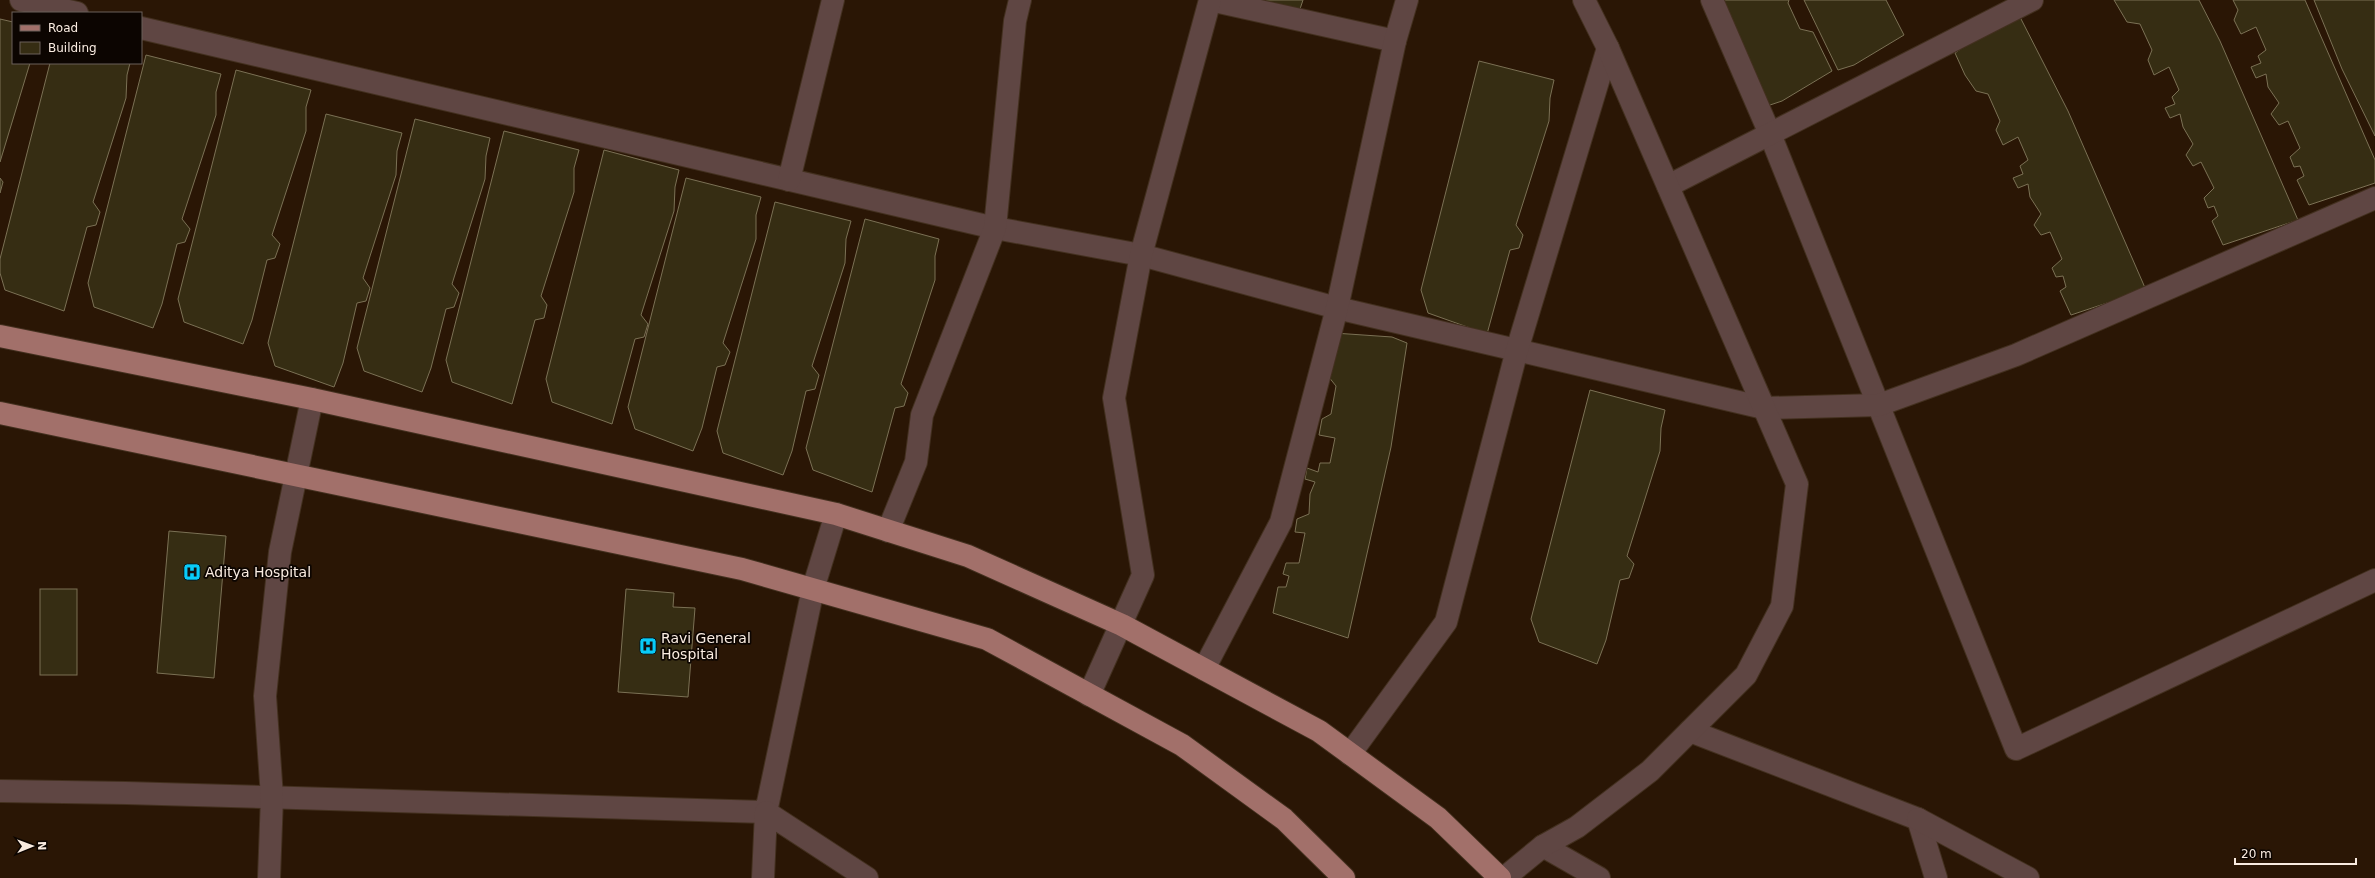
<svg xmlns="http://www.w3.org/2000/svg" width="2375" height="878" viewBox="0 0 2375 878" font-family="'DejaVu Sans',sans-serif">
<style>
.building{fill:#362d13;stroke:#7b7155}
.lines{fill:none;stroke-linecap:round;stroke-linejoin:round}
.minor-casing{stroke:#43301f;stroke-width:24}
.major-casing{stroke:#43301f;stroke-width:24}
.minor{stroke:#5f4643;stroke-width:22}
.major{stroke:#a2706a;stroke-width:22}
.labels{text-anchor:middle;stroke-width:3.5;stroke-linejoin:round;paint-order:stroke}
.poi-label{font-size:14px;fill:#faece1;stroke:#0c0501;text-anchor:start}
</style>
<rect width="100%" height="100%" fill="#2a1605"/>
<!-- building -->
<g class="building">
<polygon points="1246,0 1303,0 1297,18"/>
<polygon points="1716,0 1789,0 1788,3 1800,29 1813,32 1832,71 1782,101 1767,106"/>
<polygon points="1804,0 1886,0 1904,35 1854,65 1838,70"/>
<polygon points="2114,0 2199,0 2220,41 2298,220 2223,245 2212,221 2218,216 2214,206 2208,208 2204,198 2214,188 2201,162 2193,166 2186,155 2193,144 2183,127 2180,114 2170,118 2165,108 2175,104 2172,97 2179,90 2169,67 2154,75 2148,60 2152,50 2140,24 2127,22"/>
<polygon points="2233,0 2305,0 2375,160 2375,183 2309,205 2297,180 2304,176 2300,166 2294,167 2290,157 2300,148 2288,121 2279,125 2271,114 2279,103 2268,87 2266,74 2256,78 2251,67 2261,63 2258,56 2266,50 2256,27 2241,34 2234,20 2238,10"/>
<polygon points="2314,0 2375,0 2375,136 2342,69"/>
<polygon points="2020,17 2068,111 2146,290 2071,315 2060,291 2066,287 2063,276 2056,277 2052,268 2062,259 2050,232 2041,235 2034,225 2041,214 2030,197 2028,184 2018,188 2013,178 2023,174 2020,166 2028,160 2018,137 2003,145 1996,130 2000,121 1988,94 1976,91 1965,75 1955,53 1966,45"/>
<polygon points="0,19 13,22 13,63 30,63 0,162"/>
<polygon points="146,55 221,74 216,92 216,115 182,219 190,229 185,242 177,244 162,304 153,328 94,307 88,283"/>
<polygon points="1479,61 1554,80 1550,98 1549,121 1516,225 1523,235 1519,248 1510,250 1487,334 1428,313 1421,290"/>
<polygon points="50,63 130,63 127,75 126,98 93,202 100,212 96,225 87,227 64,311 5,290 0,273 0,259"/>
<polygon points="236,70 311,90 306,107 306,131 272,235 280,244 275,258 267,260 252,320 243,344 184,322 178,299"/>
<polygon points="326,114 402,133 397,151 396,175 363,278 370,288 366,301 357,303 343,363 334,387 275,366 268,343"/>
<polygon points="415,119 490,138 486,156 485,179 452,284 459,293 454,307 446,309 431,368 422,392 364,371 357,348"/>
<polygon points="504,131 579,150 574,168 574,192 541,296 547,305 544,318 535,320 512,404 452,382 446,360"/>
<polygon points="604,150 679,170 675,187 674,211 641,315 648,324 644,337 635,339 612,424 552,402 546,379"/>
<polygon points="0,178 3,182 0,193"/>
<polygon points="686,178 761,197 756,215 756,239 723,343 730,352 725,365 717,367 702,428 693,451 635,429 628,407"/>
<polygon points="775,202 851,221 846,239 845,263 812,366 819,375 815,389 806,391 792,451 783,475 723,453 717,431"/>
<polygon points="865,219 939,239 935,256 935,280 901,384 908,393 904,406 895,408 872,492 813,470 806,448"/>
<polygon points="1334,333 1392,337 1407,343 1391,447 1348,638 1273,613 1278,587 1286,587 1289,576 1283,574 1286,563 1299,563 1305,533 1295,532 1297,519 1309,514 1310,494 1315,482 1305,479 1307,468 1318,472 1320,463 1330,463 1335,438 1319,435 1322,419 1331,414 1336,386 1328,376"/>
<polygon points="1590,390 1665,410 1661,428 1660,451 1627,556 1634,564 1629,578 1620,580 1606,640 1597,664 1539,642 1531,619"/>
<polygon points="169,531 226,536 214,678 157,673"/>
<rect x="40" y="589" width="37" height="86"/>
<polygon points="626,589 674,593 673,607 695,608 688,697 618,692"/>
</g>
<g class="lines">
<defs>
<g id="minor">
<polyline points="21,0 77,13"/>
<polyline points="1210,0 1395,41"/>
<polyline points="1712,0 1770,134 2016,749 2375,580"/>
<polyline points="141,28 995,228 1141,255 1337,308 1764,408 1879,405 2016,355 2375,198"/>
<polyline points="789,180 833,0"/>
<polyline points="1668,186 2032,0"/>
<polyline points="888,531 916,462 922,415 995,228 1015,21 1020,0"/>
<polyline points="1204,669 1281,522 1337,308 1395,41 1407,0"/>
<polyline points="1089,695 1143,575 1114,398 1141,255 1210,0"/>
<polyline points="1690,731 1918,819 1936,878"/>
<polyline points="1350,754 1446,622 1517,350 1608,48"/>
<polyline points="0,791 126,793 766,812 813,589 836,514"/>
<polyline points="1918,819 2028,878"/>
<polyline points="1543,846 1599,878"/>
<polyline points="269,878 272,797 265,696 280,552 312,399"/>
<polyline points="763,878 766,812 867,878"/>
<polyline points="1504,878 1543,846 1577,827 1650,771 1746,675 1782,606 1797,484 1608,48 1584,0"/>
</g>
<g id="major">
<polyline points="0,336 312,399 836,514 968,556 1122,625 1319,731 1438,818 1500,878"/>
<polyline points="0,413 742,569 987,639 1182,745 1284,819 1344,878"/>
</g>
</defs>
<!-- minor casing -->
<use href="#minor" class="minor-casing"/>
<!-- major casing -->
<use href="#major" class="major-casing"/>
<!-- minor -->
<use href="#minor" class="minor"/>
<!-- major -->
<use href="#major" class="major"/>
</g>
<!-- icons -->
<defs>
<symbol id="hospital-square" viewBox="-11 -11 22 22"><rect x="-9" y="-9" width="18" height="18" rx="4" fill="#08cbf9" stroke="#0c0501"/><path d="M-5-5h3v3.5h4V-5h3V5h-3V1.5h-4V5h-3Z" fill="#111"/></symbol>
</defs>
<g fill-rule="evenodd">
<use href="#hospital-square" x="182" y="562" width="20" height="20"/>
<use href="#hospital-square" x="638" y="636" width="20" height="20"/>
</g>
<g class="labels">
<!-- poi labels -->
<g class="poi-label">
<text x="205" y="577">Aditya Hospital</text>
<text x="661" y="643">Ravi General<tspan x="661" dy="16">Hospital</tspan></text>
</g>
</g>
<!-- legend -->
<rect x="12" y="12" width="130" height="52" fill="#0c0501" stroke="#6b615b"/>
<rect x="20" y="25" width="20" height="6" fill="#a2706a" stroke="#6b615b"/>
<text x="48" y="32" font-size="12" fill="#faece1">Road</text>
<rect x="20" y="42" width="20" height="12" fill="#362d13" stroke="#6b615b"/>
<text x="48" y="52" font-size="12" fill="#faece1">Building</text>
<!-- north arrow -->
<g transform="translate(32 846) rotate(89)" stroke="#0c0501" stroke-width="3" paint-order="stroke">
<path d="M0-3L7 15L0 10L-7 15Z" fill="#faece1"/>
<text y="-6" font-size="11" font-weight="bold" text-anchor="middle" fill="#faece1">N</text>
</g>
<!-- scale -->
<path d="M2235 858v6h121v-6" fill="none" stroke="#faece1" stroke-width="2"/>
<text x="2241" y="858" font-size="12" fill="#faece1" stroke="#0c0501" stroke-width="3" paint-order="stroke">20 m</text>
</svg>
